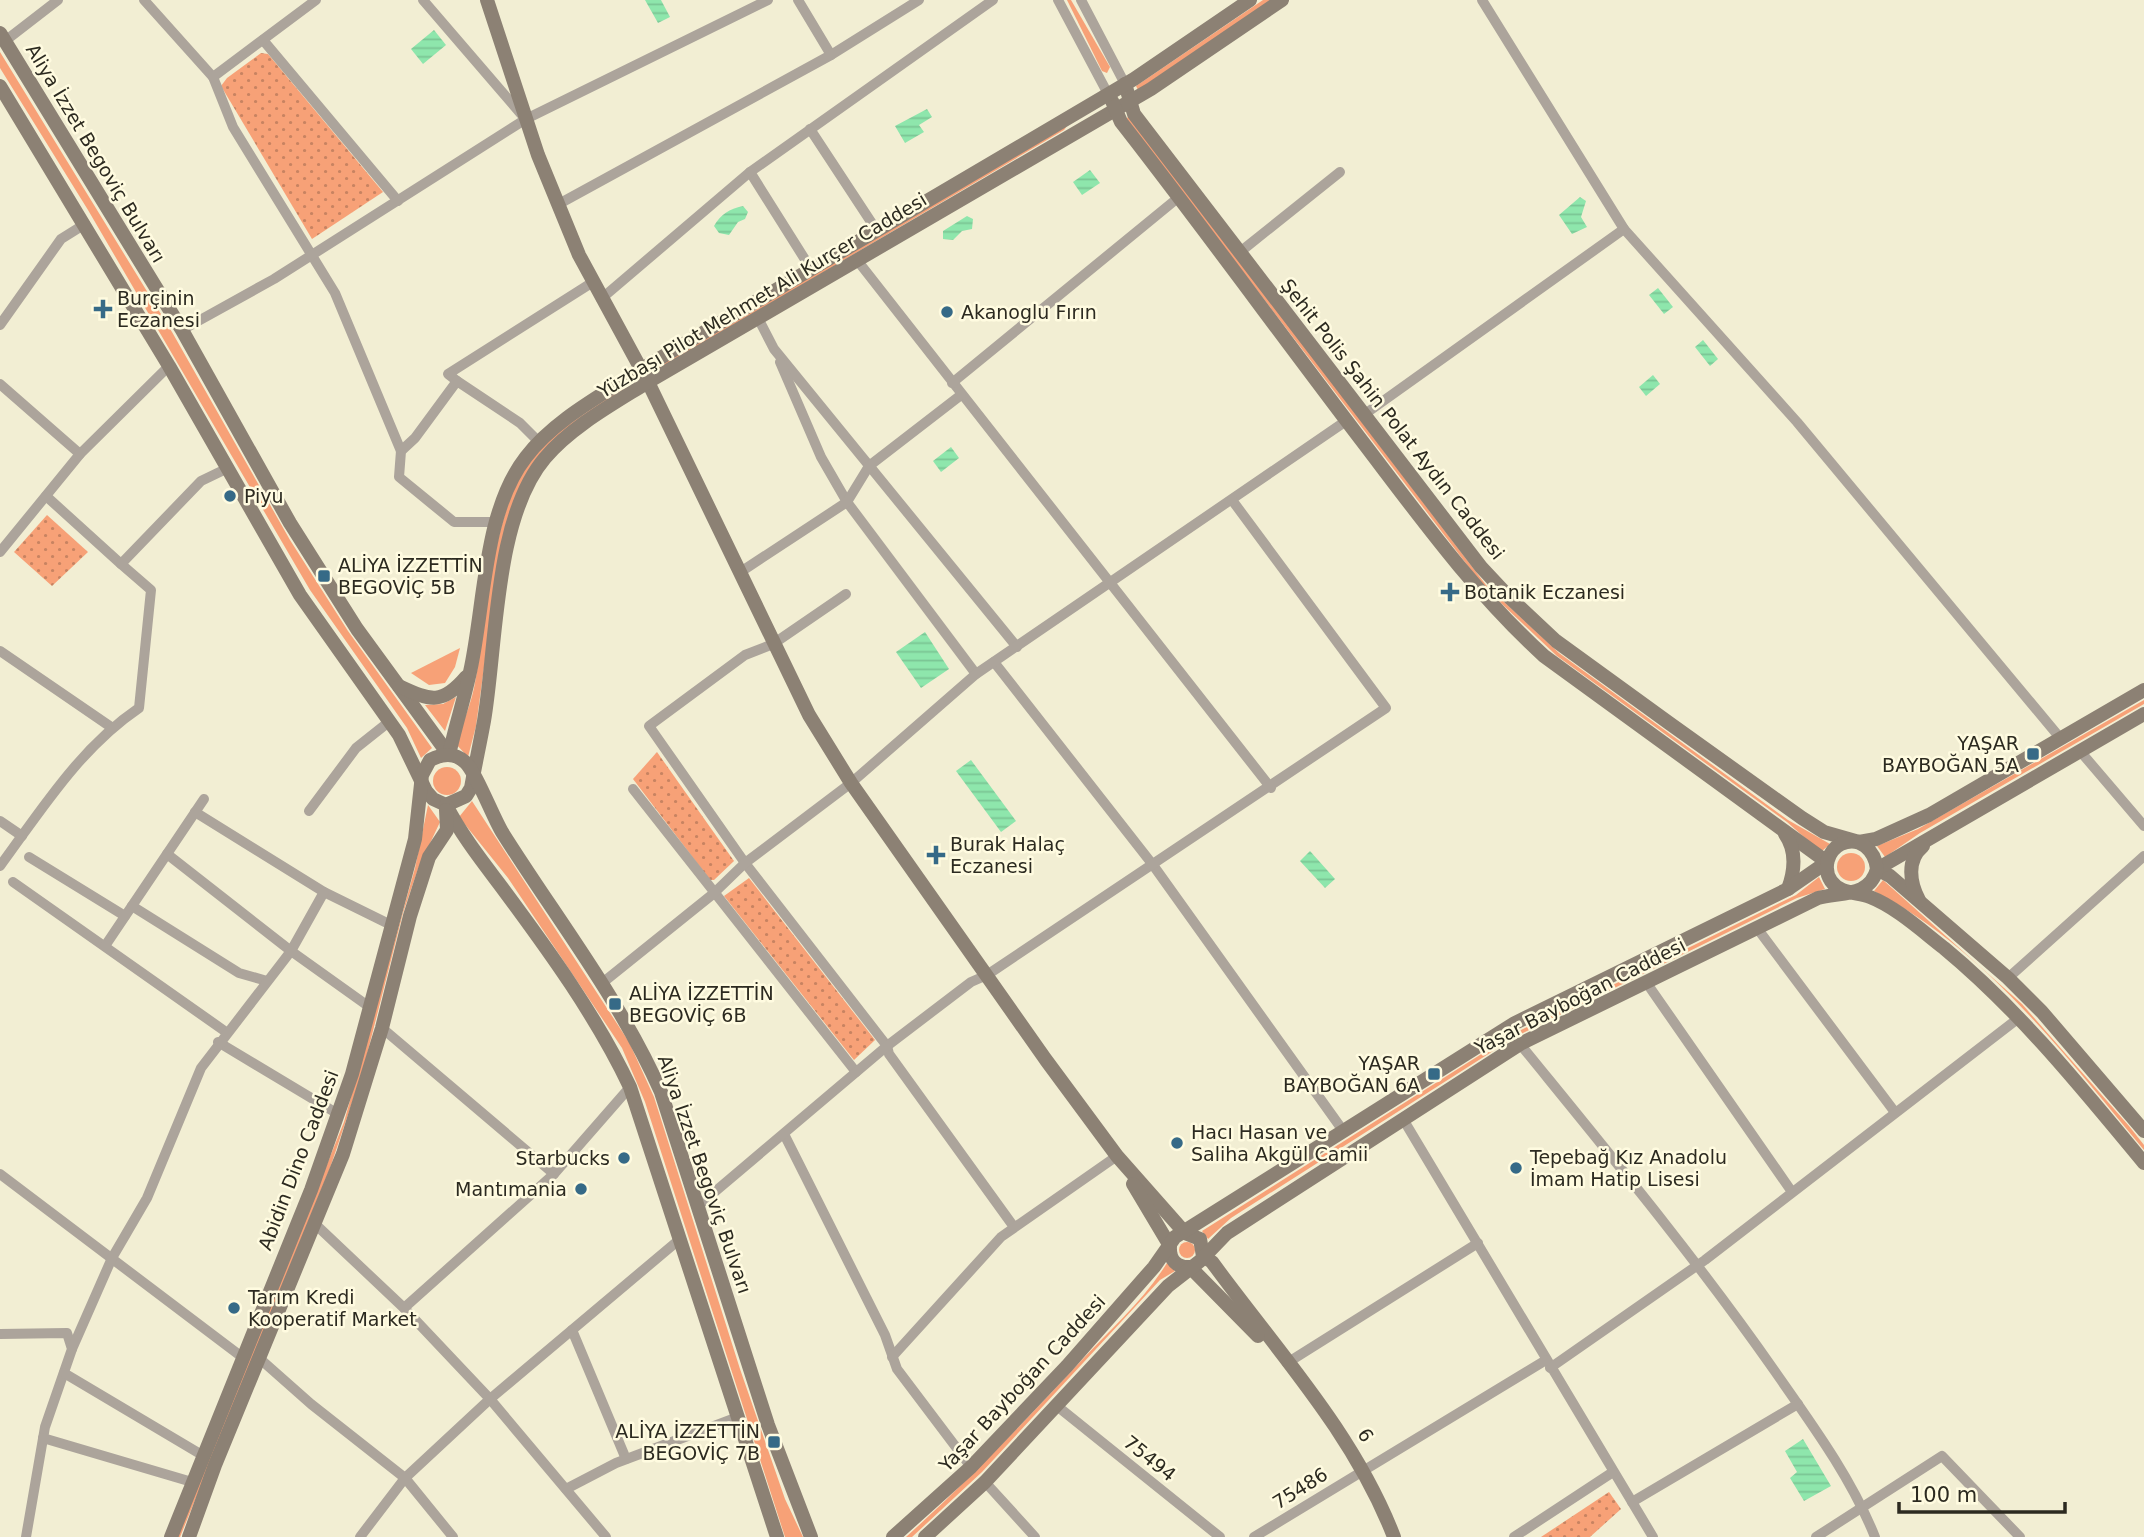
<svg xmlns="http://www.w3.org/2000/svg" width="2144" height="1537" viewBox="0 0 2144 1537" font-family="'DejaVu Sans',sans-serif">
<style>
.grass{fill:#f7a177}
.park{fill:url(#park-dots)}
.water{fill:url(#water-rules)}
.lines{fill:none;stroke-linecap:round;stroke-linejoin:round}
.street{stroke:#aca49b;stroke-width:10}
.secondary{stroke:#8c8174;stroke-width:14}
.poi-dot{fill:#366a87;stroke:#fffbe0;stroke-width:2.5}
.labels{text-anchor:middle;stroke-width:5;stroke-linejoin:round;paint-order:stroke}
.street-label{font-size:19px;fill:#2c2a20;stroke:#fffbe0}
.poi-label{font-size:19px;fill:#2c2a20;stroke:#fffbe0;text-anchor:start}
</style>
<defs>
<pattern id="park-dots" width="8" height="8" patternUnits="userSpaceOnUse" patternTransform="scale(1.75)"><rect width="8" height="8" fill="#f7a177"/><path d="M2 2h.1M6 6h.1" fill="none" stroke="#c88361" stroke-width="1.8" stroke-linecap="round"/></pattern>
<pattern id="water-rules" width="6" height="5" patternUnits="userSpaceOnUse" patternTransform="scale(1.75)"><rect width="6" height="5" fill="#8ee6ac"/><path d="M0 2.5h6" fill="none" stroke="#7bc594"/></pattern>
</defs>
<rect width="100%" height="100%" fill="#f2eed3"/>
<!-- grass -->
<g class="grass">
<polygon points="1067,0 1071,0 1110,67 1107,73 1102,71"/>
<polygon points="1263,0 1271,0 1138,90 1136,86"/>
<polygon points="0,52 172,332 290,540 348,631 432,748 421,758 407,728 310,590 88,210 0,68"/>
<polygon points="1129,116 1486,585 1559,653 1788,820 1830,844 1821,852 1787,822 1557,656 1484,587 1126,119"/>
<polygon points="1067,126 1064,130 656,371 655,368"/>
<path d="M 623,388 L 626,388 L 552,442 L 497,573 L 476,726 L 468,757 L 455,743 C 462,725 470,707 474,688 C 488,621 490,503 537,452 C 562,426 594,408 623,388 Z"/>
<polygon points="460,648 455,667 445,683 429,685 411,673"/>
<polygon points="456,697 445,731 425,705 443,704"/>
<polygon points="2144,700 2144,704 1920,833 1885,857 1877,846 1918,829"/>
<circle cx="447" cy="781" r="14"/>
<polygon points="472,801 629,1042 654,1097 740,1369 785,1499 803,1537 785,1537 645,1102 622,1048 508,878 459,817"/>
<polygon points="428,805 440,822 418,869 403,913 363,1070 330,1168 180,1537 177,1537 344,1122 415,868"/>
<circle cx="1851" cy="867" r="14"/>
<polygon points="1819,877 1825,889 1797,898 1515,1037 1231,1218 1208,1239 1202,1231 1513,1034 1796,895"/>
<path d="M 1883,880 L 2022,1004 L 2129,1126 L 2144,1145 L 2144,1150 C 2065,1055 1986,950 1874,891 Z"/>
<circle cx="1187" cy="1250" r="8"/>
<path d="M 1167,1263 L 1175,1271 L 1160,1280 L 982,1472 L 912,1537 L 906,1537 C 967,1482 1023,1423 1079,1363 C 1109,1331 1144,1300 1167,1263 Z"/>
</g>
<!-- park -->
<g class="park">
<polygon points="261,53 268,54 383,192 312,239 221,86 227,78"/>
<polygon points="47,515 88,552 52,586 14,552"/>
<polygon points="657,752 734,861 714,880 710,880 633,779"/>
<polygon points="749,878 875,1040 854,1060 724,896"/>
<polygon points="1609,1492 1621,1509 1590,1537 1541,1537"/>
</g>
<!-- water -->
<g class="water">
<polygon points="645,0 661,0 670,17 658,23"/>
<polygon points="434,30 446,45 423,64 411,49"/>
<polygon points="927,109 932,117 919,125 924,132 905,143 895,126"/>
<polygon points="1090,170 1100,183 1082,195 1073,182"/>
<polygon points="1580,197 1586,201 1581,217 1587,227 1572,234 1559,215"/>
<path d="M 743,206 L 748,212 L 745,219 L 738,222 L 729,235 L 719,233 L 714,226 C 721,214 729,209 743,206 Z"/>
<polygon points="967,216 973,219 972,229 962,231 953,240 943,239 943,231"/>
<polygon points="1658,288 1673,307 1664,314 1649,295"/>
<polygon points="1703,340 1718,359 1710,366 1695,347"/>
<polygon points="1653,375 1660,384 1646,396 1639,387"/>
<polygon points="951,447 959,458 941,472 933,461"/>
<polygon points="925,632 949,669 921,688 896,652"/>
<polygon points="971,760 1016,821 1001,832 956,771"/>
<polygon points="1310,851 1335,879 1325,888 1300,861"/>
<polygon points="1803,1439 1831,1486 1804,1501 1790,1478 1797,1472 1785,1451"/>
</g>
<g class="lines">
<!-- street -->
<g class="street">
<polyline points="144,0 213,77 233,127 335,293 401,451"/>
<polyline points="423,0 521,114"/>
<polyline points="798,0 831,55"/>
<polyline points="1058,0 1108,94"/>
<polyline points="1081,0 1125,84"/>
<polyline points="1482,0 1624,229 1797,422 2061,739"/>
<polyline points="263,40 398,201"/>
<polyline points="5,41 58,0"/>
<polyline points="213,77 316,0"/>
<polyline points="810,129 877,231"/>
<polyline points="750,172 811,269"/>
<polyline points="557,205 831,55 919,0"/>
<polyline points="1240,252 1340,172"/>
<polyline points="857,260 1271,788"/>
<polyline points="601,299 750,172 993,0"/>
<polyline points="758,318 774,349 1017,647"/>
<polyline points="0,325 61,239 85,224"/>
<polyline points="182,330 274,279 526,119 768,0"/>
<polyline points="780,362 821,457 847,502 976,674"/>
<polyline points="457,381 448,374 593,282"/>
<polyline points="952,383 1179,197"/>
<polyline points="0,384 80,454"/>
<polyline points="1365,414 1624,229"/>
<polyline points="46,496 121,564"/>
<polyline points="497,522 454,522 399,477 401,451 415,438 457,381 520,423 539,442"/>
<polyline points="0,552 80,454 169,366"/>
<polyline points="739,573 847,502 869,466 961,395"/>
<polyline points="846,594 773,644 745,655 649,726 745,863 887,1046 889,1054 1014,1227"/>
<polyline points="0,651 111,727"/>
<polyline points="994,662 1153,865 1344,1132"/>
<polyline points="2080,751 2144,826"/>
<polyline points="633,789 856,1072"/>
<polyline points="309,811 356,748 390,721"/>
<polyline points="195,812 324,892 391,925"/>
<polyline points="0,821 22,836"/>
<polyline points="167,854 291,951 324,892"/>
<polyline points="29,857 125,916"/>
<path d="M 0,866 C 42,809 80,748 139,708 L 151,590 L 121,564 L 201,481 L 228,468"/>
<polyline points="13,882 226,1032"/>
<polyline points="132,906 239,973 267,981"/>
<polyline points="1757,928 1894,1111"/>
<polyline points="105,946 204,799"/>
<polyline points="2008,978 2144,856"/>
<polyline points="1646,982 1792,1192"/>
<polyline points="601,984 713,894 745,863 851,783 976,674 1346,421"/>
<polyline points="382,1028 554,1174"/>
<polyline points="218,1042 338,1114"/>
<path d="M 1520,1044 C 1607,1151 1695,1257 1774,1370 C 1811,1423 1851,1477 1875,1537"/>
<polyline points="1403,1119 1653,1537"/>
<polyline points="784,1134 885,1335 897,1369 971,1467"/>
<polyline points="0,1174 242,1357"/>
<polyline points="698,1206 887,1046 971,982 987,975 1386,708 1232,500"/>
<polyline points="404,1308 554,1174 630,1087"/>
<polyline points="572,1330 626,1459"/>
<polyline points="0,1334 67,1333 72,1349 45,1427 26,1537"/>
<polyline points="72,1349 112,1258 147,1198 201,1068 291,951 368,1006"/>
<polyline points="892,1357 1001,1237 1117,1156"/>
<polyline points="259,1358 311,1404 405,1478 490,1399 404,1308 314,1223"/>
<polyline points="1287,1363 1478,1243"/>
<polyline points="1550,1368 1705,1260 2020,1017"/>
<polyline points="64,1373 202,1455"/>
<polyline points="1057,1406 1220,1537"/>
<polyline points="43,1438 192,1482"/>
<polyline points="985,1482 1035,1537"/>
<polyline points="566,1489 616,1463 738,1417"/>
<polyline points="1632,1502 1798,1404"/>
<polyline points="360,1537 405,1478 453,1537"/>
<polyline points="606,1537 490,1399 680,1239"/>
<polyline points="1254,1537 1546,1360"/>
<polyline points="1514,1537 1613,1472"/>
<polyline points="1816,1537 1942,1456 2020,1537"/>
</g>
<!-- secondary -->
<g class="secondary">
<polyline points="487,0 538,155 579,255 648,382 809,715 851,783 1046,1060 1117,1156 1185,1233 1200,1239 1203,1256"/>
<polyline points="0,33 182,330 290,523 357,629 449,755"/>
<polyline points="1125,84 1134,114 1481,567 1511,599 1556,641 1669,723 1802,818 1824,832 1859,842 1876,839 1929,815 2144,690"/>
<path d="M 0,86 L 169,366 L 300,595 L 399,735 L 426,791 L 433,799 L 446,805 L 466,796 L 471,788 C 475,766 480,743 484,721 C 497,645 494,518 545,458 C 571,427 613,404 648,382 L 1151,89 L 1282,0"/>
<path d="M 1112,101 L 1121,122 C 1203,227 1281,335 1362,441 C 1420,517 1473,591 1544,656 L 1827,862"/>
<path d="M 399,686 C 431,701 442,705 466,677"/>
<path d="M 449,755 C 455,727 464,700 470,672 C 485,605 483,512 526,457 C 554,420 602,395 640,370 L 1134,79 L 1250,0"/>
<path d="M 446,805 C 462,836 482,861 503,889 C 549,951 597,1017 630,1087 L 777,1537"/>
<path d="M 1785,834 C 1797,851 1795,870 1788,889"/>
<polyline points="1877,869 1890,876 2008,978 2042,1012 2144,1131"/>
<polyline points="1877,869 2144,714"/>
<path d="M 1919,900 C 1910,883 1906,860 1923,846"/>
<path d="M 1133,1184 L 1170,1246 C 1169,1260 1177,1268 1190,1267"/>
<path d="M 1203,1256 L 1212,1262 C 1277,1351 1354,1433 1394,1537"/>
<polyline points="1190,1267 1258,1336"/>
<path d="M 171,1537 L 311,1190 L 352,1074 L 415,839 L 422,775 L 430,760 C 442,754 454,752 465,762 C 476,772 492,815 502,832 C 556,918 620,999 661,1092 L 768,1425 L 811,1537"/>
<polyline points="189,1537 215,1465 343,1154 382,1028 410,916 429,857 447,830 446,810"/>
<polyline points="893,1537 971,1467 1067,1366 1154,1267 1175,1237 1515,1023 1788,889 1827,862"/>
<path d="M 925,1537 L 985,1482 L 1168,1286 L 1200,1261 L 1227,1233 L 1520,1044 L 1818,898 C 1841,892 1870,897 1877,869 C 1875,851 1860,835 1841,844 C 1827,851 1823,869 1831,881 C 1840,894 1857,892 1870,897 C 1896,907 1922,931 1944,948 C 2020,1011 2081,1087 2144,1163"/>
</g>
</g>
<!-- markers -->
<g class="poi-dot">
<path d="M99.5 298.5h7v7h7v7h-7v7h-7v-7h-7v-7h7z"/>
<circle cx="947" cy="312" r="7"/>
<circle cx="230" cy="496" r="7"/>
<rect x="317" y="569" width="14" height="14" rx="3.5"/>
<path d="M1446.5 581.5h7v7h7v7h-7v7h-7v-7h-7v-7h7z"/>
<rect x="2026" y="747" width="14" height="14" rx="3.5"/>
<path d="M932.5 844.5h7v7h7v7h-7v7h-7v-7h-7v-7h7z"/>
<rect x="608" y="997" width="14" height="14" rx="3.5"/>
<rect x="1427" y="1067" width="14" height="14" rx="3.5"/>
<circle cx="1177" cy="1143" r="7"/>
<circle cx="624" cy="1158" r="7"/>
<circle cx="1516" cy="1168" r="7"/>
<circle cx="581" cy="1189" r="7"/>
<circle cx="234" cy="1308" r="7"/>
<rect x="767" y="1435" width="14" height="14" rx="3.5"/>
</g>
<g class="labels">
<!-- street labels -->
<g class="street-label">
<text transform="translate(96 153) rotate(59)" y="7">Aliya İzzet Begoviç Bulvarı</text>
<text transform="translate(762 295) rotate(-31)" y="7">Yüzbaşı Pilot Mehmet Ali Kurçer Caddesi</text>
<text transform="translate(1393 419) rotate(52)" y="7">Şehit Polis Şahin Polat Aydın Caddesi</text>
<text transform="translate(1580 996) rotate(-27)" y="7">Yaşar Bayboğan Caddesi</text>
<text transform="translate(298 1160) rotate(-69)" y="7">Abidin Dino Caddesi</text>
<text transform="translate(705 1174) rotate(71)" y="7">Aliya İzzet Begoviç Bulvarı</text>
<text transform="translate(1022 1383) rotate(-47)" y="7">Yaşar Bayboğan Caddesi</text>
<text transform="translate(1366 1435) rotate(58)" y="7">6</text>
<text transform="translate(1150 1458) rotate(39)" y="7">75494</text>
<text transform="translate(1300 1488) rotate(-32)" y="7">75486</text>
</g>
<!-- poi labels -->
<g class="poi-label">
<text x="117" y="305">Burçinin<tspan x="117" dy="22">Eczanesi</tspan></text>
<text x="961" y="319">Akanoglu Fırın</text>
<text x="244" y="503">Piyu</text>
<text x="338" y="572">ALİYA İZZETTİN<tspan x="338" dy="22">BEGOVİÇ 5B</tspan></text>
<text x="1464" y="599">Botanik Eczanesi</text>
<text x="2019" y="750" text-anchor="end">YAŞAR<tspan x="2019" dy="22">BAYBOĞAN 5A</tspan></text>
<text x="950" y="851">Burak Halaç<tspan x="950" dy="22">Eczanesi</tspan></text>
<text x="629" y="1000">ALİYA İZZETTİN<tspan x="629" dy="22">BEGOVİÇ 6B</tspan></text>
<text x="1420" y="1070" text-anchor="end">YAŞAR<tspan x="1420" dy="22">BAYBOĞAN 6A</tspan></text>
<text x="1191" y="1139">Hacı Hasan ve<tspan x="1191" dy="22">Saliha Akgül Camii</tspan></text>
<text x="1530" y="1164">Tepebağ Kız Anadolu<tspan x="1530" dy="22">İmam Hatip Lisesi</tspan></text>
<text x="610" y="1165" text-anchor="end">Starbucks</text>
<text x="567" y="1196" text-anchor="end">Mantımania</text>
<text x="248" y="1304">Tarım Kredi<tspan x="248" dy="22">Kooperatif Market</tspan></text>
<text x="760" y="1438" text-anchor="end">ALİYA İZZETTİN<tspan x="760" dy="22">BEGOVİÇ 7B</tspan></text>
</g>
</g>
<!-- scale -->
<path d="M1899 1502v10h166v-10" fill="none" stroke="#2c2a20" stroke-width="3.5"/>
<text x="1910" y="1502" font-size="21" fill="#2c2a20" stroke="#fffbe0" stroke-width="5" paint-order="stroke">100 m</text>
</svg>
